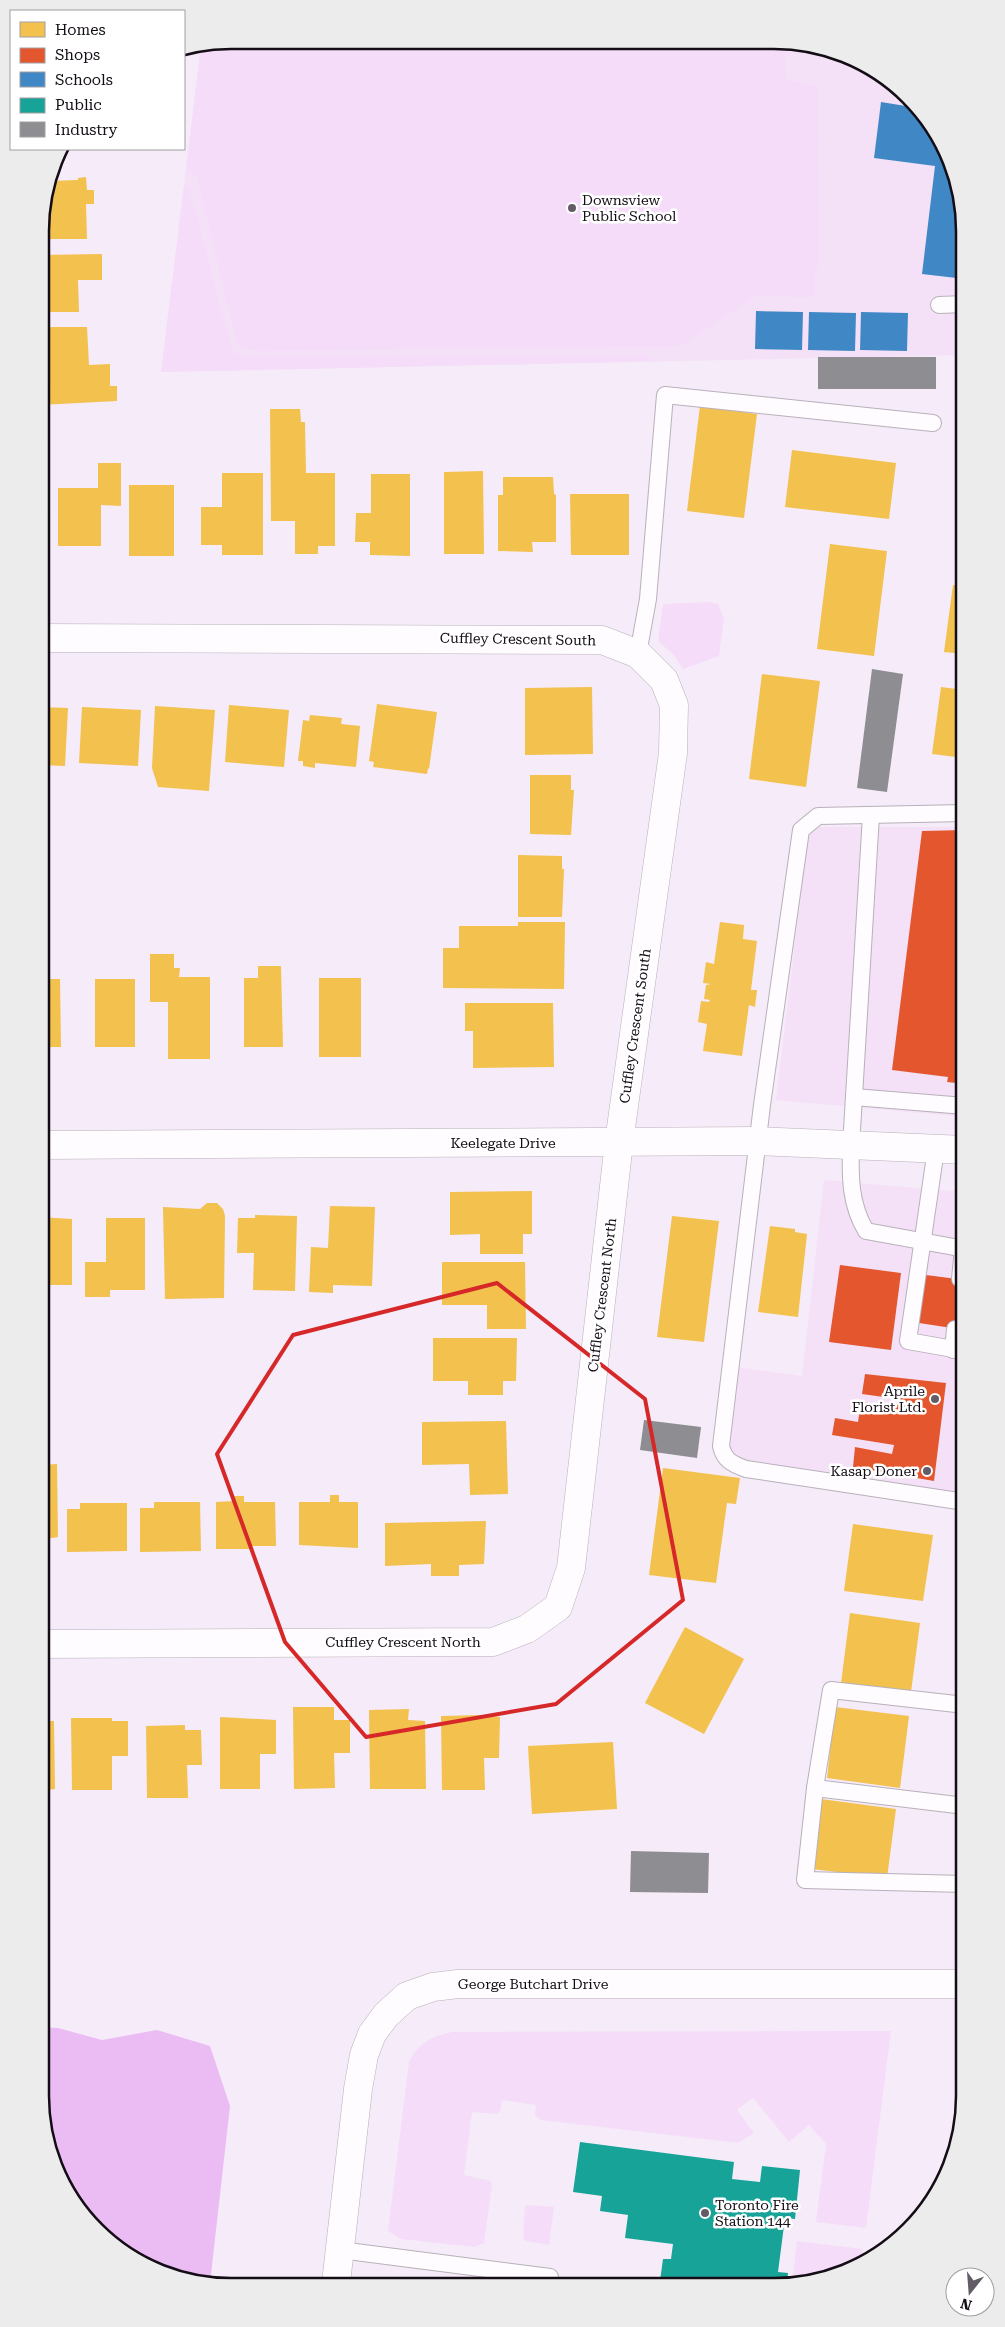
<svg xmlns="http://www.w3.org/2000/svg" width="1005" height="2327" viewBox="0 0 1005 2327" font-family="'Roboto Serif',serif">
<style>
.built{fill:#f4e1f7}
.green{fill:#f5ddfa}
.water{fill:#ebbbf4}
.homes{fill:#f2c14e}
.shops{fill:#e4572e}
.schools{fill:#3f88c5}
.public{fill:#17a398}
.industry{fill:#8d8d92}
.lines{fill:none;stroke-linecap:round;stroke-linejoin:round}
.lane-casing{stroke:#b8b0ba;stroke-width:18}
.street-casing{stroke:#b8b0ba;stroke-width:29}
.lane{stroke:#fefcfe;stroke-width:16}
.street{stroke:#fefcfe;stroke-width:28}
.marked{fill:none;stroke:#d62828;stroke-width:4;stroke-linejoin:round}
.poi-dot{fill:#635b65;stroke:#fff;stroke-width:2}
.labels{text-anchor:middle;stroke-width:5;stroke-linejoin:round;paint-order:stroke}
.poi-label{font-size:14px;fill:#140d16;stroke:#fff;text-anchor:start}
.street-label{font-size:14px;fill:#140d16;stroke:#fff}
.rim{fill:none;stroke:#140d16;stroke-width:2.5}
</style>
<rect width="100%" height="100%" fill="#f6ebf8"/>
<!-- built -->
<g class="built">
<polygon points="230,40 812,44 859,60 909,96 940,135 965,230 965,355 161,372 201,46"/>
<polygon points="818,827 965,827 965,1117 776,1100 808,836"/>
<polygon points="824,1180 965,1192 965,1496 736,1459 729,1451 729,1433 737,1367 802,1376"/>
</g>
<!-- green -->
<g class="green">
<polygon points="230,40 785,43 786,80 818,87 819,267 815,268 815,294 810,298 755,296 680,346 260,351 241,349 237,342 196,175 186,170 201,46"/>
<polygon points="184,186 189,188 233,353 239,356 644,355 655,361 161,372"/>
<polygon points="709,602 718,604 724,618 719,656 683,669 674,655 658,641 663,604"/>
<path d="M 891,2031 L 866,2228 L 816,2222 L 826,2144 L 809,2125 L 789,2142 L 753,2098 L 737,2110 L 754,2133 L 738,2143 L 541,2120 L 535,2115 L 536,2105 L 502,2100 L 500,2112 L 497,2114 L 472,2112 L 464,2175 L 491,2181 L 492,2186 L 484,2243 L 474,2247 L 401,2239 L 388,2231 L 409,2062 C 418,2044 431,2036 452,2032 Z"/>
<polygon points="525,2205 554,2207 549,2245 526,2241 523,2238"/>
<polygon points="797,2241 863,2249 861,2264 827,2279 793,2275"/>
</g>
<!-- water -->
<path class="water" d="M 40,2027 L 58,2028 L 102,2040 L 157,2030 L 210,2046 L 230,2106 L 210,2283 C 180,2283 150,2270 126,2253 C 116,2246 103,2239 95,2230 C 37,2167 40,2107 40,2027 Z"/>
<!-- homes -->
<g class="homes">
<polygon points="86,177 87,190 94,190 94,204 86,204 87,239 44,239 44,218 40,218 50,181 78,180 78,178"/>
<polygon points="102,254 102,280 78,280 79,312 40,312 40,255"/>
<polygon points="40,327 87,327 89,365 110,364 110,386 117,386 117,401 40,405"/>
<polygon points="700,406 757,414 744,518 687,511"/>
<polygon points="270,409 300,409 301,422 305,422 306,473 335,473 335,546 318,546 318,554 295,554 295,521 271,521"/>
<polygon points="792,450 896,463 889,519 785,507"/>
<polygon points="98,463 121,463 121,506 101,505 101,546 58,546 58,488 98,488"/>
<polygon points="40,465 45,465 46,543 40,543"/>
<polygon points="483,471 484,554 444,554 444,472"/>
<polygon points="222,473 263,473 263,555 222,555 222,545 201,545 201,507 222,507"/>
<polygon points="371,474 410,474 410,556 370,555 370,542 355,542 356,513 371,513"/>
<polygon points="503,477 553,477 554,494 556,495 556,542 532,542 533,552 498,551 498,495 503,495"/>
<rect x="129" y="485" width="45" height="71"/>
<polygon points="570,494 629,494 629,555 571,555"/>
<polygon points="964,501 965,501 965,551 957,550"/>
<polygon points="830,544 887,551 874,656 817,649"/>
<polygon points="953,585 965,586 965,654 944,652"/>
<polygon points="762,674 820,681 806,787 749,779"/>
<polygon points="592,687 593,754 525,755 525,688"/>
<polygon points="941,687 965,690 964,758 932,754"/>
<polygon points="377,704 437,712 429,769 428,768 427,774 373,767 374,762 369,761"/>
<polygon points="229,705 289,710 284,767 225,762"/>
<polygon points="155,706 215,710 209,791 158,787 152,768"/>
<polygon points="40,707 68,708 65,766 40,765"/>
<polygon points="82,707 141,710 138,766 79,763"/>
<polygon points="310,715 342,718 341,724 360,726 356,767 315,763 315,768 303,766 303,761 298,761 303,720 309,721"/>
<polygon points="530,775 571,775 571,790 574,790 571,835 530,834"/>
<polygon points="518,855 562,856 562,869 564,869 562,917 518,917"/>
<polygon points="518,922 565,922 564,989 443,988 443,948 459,948 459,926 518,926"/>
<polygon points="720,922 744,925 743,939 757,941 751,990 757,990 755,1007 749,1005 742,1056 703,1051 707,1024 698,1022 701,1001 709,1002 710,1000 704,999 706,985 711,984 703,983 706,962 714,964"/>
<polygon points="150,954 174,954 174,968 180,968 179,977 210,977 210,1059 168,1059 168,1002 150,1002"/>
<polygon points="258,966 281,966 283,1047 244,1047 244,978 258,978"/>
<rect x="319" y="978" width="42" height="79"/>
<polygon points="40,979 60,979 61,1047 40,1047"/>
<rect x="95" y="979" width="40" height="68"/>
<polygon points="465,1003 553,1003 554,1067 473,1068 473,1031 465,1031"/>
<polygon points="532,1191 532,1234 523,1234 523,1254 480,1254 480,1234 450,1235 450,1192"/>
<polygon points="207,1203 217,1203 223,1209 225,1216 224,1298 165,1299 163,1207 200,1209"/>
<polygon points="330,1206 375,1207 372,1286 333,1285 333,1293 309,1292 311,1247 328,1248"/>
<polygon points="255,1215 297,1216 295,1291 253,1290 254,1253 237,1253 238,1218 255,1218"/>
<polygon points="672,1216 719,1221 704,1342 657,1337"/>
<polygon points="40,1217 72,1219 72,1285 40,1285"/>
<polygon points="106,1218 145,1218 145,1290 110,1290 110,1297 85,1297 85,1262 106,1262"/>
<polygon points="770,1226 795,1229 795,1232 807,1234 798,1317 758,1312"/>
<polygon points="442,1262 525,1262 526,1329 487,1329 487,1305 442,1305"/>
<polygon points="433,1338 517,1338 516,1381 503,1381 503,1395 468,1395 468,1381 433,1381"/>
<polygon points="506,1421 508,1494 470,1495 469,1464 422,1465 422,1422"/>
<polygon points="57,1464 58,1537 40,1540 40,1465"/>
<polygon points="663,1468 740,1478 736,1504 727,1503 716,1583 649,1575"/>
<polygon points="330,1495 339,1495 339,1502 358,1502 358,1548 299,1545 299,1502 330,1502"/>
<polygon points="234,1496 244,1496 244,1502 275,1502 276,1546 252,1546 252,1549 216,1549 216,1502 234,1501"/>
<polygon points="154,1502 200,1502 201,1551 140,1552 140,1508 154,1508"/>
<polygon points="80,1503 127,1503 127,1551 67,1552 67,1509 80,1509"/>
<polygon points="486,1521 484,1564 459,1565 459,1576 431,1576 431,1564 385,1566 385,1523"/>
<polygon points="853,1524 933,1535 923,1601 844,1591"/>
<polygon points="850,1613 920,1623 911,1692 841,1683"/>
<polygon points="685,1627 744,1659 704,1734 645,1703"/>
<polygon points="293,1707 334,1707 334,1720 350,1720 350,1753 334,1753 335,1788 294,1789"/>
<polygon points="835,1707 909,1716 900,1788 827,1778"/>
<polygon points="409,1709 408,1720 425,1721 426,1789 370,1789 369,1710"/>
<polygon points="484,1715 500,1717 499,1758 484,1758 485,1790 442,1790 441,1716"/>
<polygon points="220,1717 276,1720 276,1754 260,1754 260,1789 220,1789"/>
<polygon points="71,1718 112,1718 112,1721 128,1721 128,1756 112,1756 112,1790 72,1790"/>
<polygon points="40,1721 54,1721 55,1789 40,1791"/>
<polygon points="185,1725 185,1730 201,1730 202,1765 187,1765 188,1798 147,1798 146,1726"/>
<polygon points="613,1742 617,1809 532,1814 528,1746"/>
<polygon points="821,1799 896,1809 887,1878 812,1869"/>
</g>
<!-- shops -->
<g class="shops">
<polygon points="965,830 965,1084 947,1082 948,1077 892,1070 922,831"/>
<polygon points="840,1265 901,1273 891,1350 829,1342"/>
<polygon points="926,1275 965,1280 965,1330 919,1323"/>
<polygon points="865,1374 946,1383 934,1481 853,1467 855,1447 892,1454 894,1445 832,1435 835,1418 858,1422 861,1402 895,1407 898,1403 898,1399 862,1394"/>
</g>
<!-- schools -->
<g class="schools">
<polygon points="881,102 918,108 940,135 959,181 965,230 965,279 922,274 935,166 874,158"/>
<polygon points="756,311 803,312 802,350 755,349"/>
<polygon points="809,312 856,313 855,351 808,350"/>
<polygon points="861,312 908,313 907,351 860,350"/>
</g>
<!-- public -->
<polygon class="public" points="580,2142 734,2162 732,2179 760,2182 762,2166 800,2170 795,2219 785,2218 778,2272 788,2273 787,2281 660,2281 663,2259 671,2259 673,2244 625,2238 628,2215 600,2211 602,2196 573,2192"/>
<!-- industry -->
<g class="industry">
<rect x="818" y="357" width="118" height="32"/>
<polygon points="872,669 903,674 887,792 857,788"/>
<polygon points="644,1420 701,1427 697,1458 640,1450"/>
<polygon points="631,1851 709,1853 708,1893 630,1892"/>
</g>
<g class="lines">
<defs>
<g id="lane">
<polyline points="939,305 965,304"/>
<polyline points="638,654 648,599 665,395 933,423"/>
<path d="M 871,815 L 851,1146 C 850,1177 850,1204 866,1231 L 965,1249"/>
<polyline points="854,1097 965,1106"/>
<polyline points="936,1149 908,1341 965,1351"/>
<polyline points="960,1279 963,1249"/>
<polyline points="953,1350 955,1329"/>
<path d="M 965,1502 L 746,1469 C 732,1464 724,1460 721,1446 L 762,1105 L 801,830 L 818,816 L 965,813"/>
<polyline points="815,1788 805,1880 965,1884"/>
<polyline points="965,1806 815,1788 831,1690 965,1705"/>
<polyline points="340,2250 550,2277 550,2282"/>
</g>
<g id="street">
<polyline points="40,1145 758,1141 965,1150"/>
<polyline points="40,1644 493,1642 527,1629 558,1607 571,1568 619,1142 673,753 674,705 664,680 638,654 602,640 40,638"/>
<polyline points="336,2283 358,2089 364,2055 372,2034 386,2015 407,1996 433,1987 458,1984 965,1984"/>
</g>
</defs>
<!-- lane casing -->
<use href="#lane" class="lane-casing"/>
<!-- street casing -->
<use href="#street" class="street-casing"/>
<!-- lane -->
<use href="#lane" class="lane"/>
<!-- street -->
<use href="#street" class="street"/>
</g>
<!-- marked area -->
<path class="marked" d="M 497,1283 L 645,1399 L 683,1600 L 556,1704 L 366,1737 L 285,1642 L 217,1454 L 293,1335 Z"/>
<!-- markers -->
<g class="poi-dot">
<circle cx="572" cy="208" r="5"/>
<circle cx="935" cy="1399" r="5"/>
<circle cx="927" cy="1471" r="5"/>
<circle cx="705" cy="2213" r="5"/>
</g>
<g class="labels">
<!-- poi labels -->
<g class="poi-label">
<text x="582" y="205">Downsview<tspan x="582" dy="16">Public School</tspan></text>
<text x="925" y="1396" text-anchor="end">Aprile<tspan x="925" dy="16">Florist Ltd.</tspan></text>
<text x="917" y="1476" text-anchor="end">Kasap Doner</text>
<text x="715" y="2210">Toronto Fire<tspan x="715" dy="16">Station 144</tspan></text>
</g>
<!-- street labels -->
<g class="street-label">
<text transform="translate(518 639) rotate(1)" y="5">Cuffley Crescent South</text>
<text transform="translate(635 1026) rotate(-82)" y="5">Cuffley Crescent South</text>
<text x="503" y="1148">Keelegate Drive</text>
<text transform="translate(602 1295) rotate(-83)" y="5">Cuffley Crescent North</text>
<text x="403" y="1647">Cuffley Crescent North</text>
<text x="533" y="1989">George Butchart Drive</text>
</g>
</g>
<!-- crop -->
<path d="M0 0H1005V2327H0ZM231 49H774A182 182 0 0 1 956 231V2096A182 182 0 0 1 774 2278H231A182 182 0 0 1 49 2096V231A182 182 0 0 1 231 49Z" fill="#ececec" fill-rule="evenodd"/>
<path class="rim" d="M231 49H774A182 182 0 0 1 956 231V2096A182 182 0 0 1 774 2278H231A182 182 0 0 1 49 2096V231A182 182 0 0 1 231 49Z"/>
<!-- legend -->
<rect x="10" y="10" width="175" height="140" fill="#ffffff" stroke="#a19ea2"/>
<rect x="20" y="22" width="25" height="15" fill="#f2c14e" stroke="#a19ea2"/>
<text x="55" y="35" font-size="15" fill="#140d16">Homes</text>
<rect x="20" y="48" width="25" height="15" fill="#e4572e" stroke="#a19ea2"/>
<text x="55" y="60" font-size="15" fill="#140d16">Shops</text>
<rect x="20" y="72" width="25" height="15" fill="#3f88c5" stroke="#a19ea2"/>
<text x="55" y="85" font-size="15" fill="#140d16">Schools</text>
<rect x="20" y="98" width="25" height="15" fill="#17a398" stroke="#a19ea2"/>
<text x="55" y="110" font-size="15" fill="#140d16">Public</text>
<rect x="20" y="122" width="25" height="15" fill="#8d8d92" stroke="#a19ea2"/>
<text x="55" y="135" font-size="15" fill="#140d16">Industry</text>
<!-- north arrow -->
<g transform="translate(970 2292) rotate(197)"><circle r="24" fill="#ffffff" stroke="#a19ea2"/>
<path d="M0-4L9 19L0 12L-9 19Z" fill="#635b65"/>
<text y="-8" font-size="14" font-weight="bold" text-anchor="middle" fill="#140d16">N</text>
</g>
</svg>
